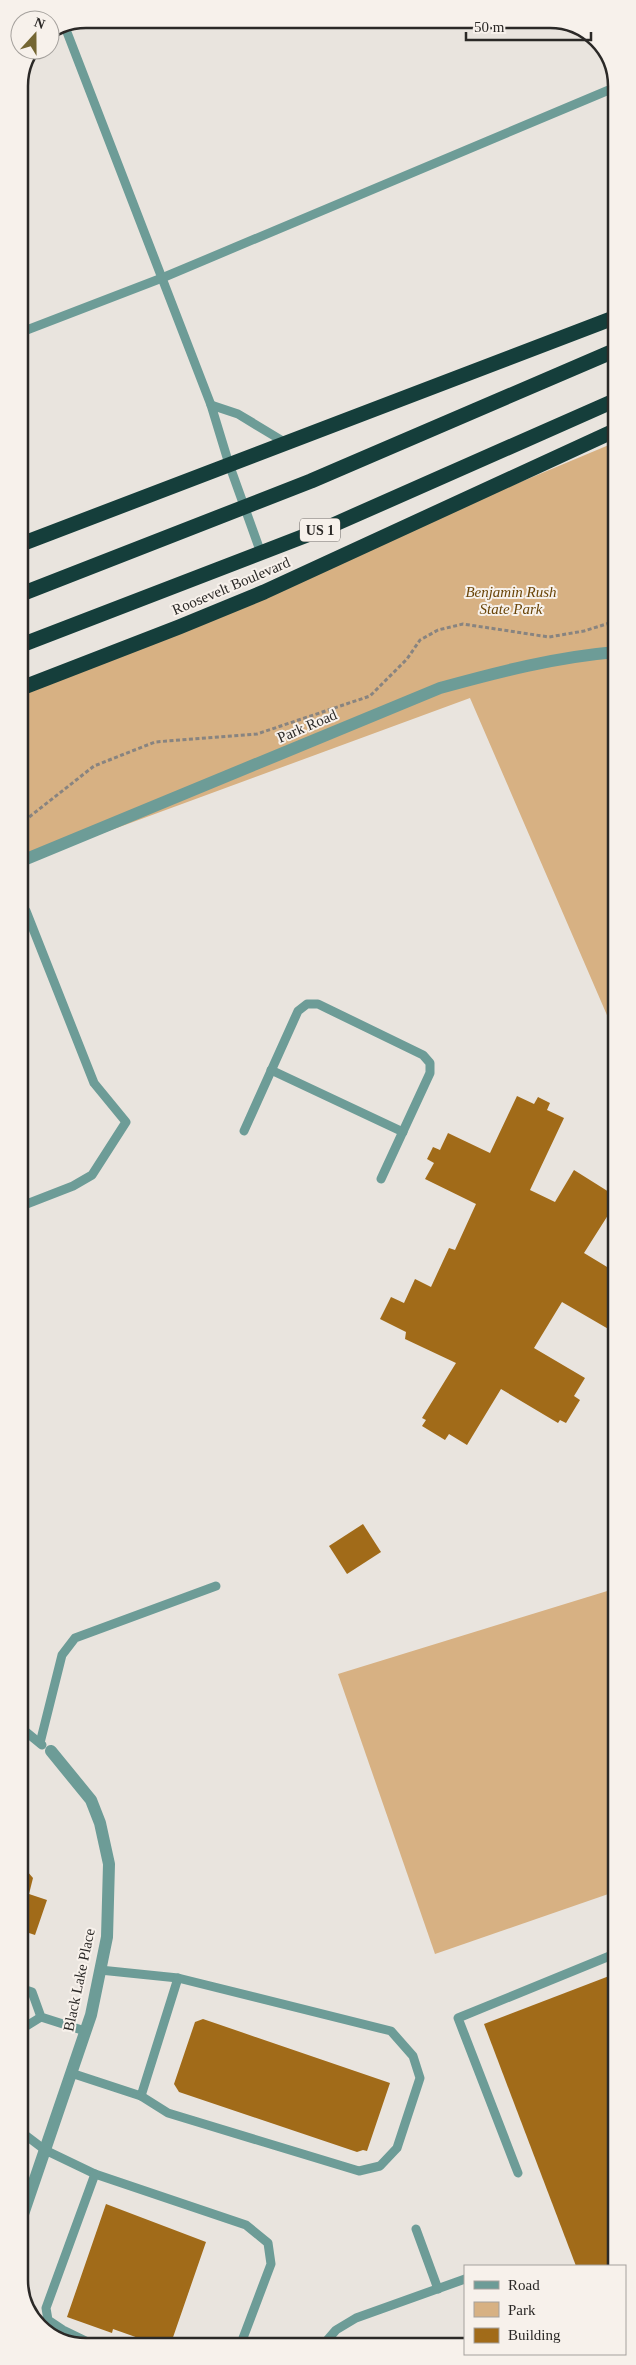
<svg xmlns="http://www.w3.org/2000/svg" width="636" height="2365" viewBox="0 0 636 2365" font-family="Georgia,serif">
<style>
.green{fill:#d7b183}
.building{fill:#a16b19}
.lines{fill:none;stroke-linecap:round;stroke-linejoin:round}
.path{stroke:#888480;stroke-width:3;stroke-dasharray:4 2.5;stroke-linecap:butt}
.lane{stroke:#6d9c97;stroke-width:9}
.street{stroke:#6d9c97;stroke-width:12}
.highway{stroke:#153e3b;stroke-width:15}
.labels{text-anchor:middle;stroke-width:4;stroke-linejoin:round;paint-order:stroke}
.shield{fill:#f7f1eb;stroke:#686562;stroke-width:1}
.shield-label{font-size:14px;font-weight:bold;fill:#2b2927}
.street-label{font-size:15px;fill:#2b2927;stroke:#f7f1eb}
.park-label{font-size:15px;font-style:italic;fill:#694407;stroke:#f7f1eb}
.rim{fill:none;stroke:#2b2927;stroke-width:2.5}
</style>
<rect width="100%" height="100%" fill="#e9e4de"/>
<!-- green -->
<g class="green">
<polygon points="616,442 616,1036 470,698 19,864 19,692"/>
<polygon points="617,1588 617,1891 435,1954 338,1674"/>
</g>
<!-- building -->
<g class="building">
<polygon points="517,1096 534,1104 538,1097 550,1103 547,1110 564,1118 530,1190 555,1202 574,1170 617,1197 617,1201 584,1253 617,1273 617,1334 562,1302 534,1348 585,1378 574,1396 580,1400 566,1423 560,1420 558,1423 501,1389 467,1445 449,1434 445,1440 422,1426 426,1420 422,1418 456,1363 405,1339 406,1332 380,1319 391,1297 404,1303 415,1279 431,1287 449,1248 455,1250 476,1204 425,1179 434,1163 427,1159 433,1147 440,1150 448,1133 490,1153"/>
<polygon points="363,1524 381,1552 347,1574 329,1546"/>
<polygon points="20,1863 33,1878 29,1894 47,1900 35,1935 20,1930"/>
<polygon points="617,1973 617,2266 576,2266 484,2024"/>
<polygon points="203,2019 390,2083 367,2151 363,2150 357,2152 179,2092 174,2084 195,2022"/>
<polygon points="106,2204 206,2242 170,2346 161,2346 113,2329 112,2333 67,2317"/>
</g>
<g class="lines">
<!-- path -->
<g class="path">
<polyline points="19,825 94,766 155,742 257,734 370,696 407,659 420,640 438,630 463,624 549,637 584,631 616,621"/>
<polyline points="19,886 23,900"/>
</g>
<!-- lane -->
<g class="lane">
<polyline points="65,27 211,405"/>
<polyline points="19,333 162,278 616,87"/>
<polyline points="261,553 229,464 211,405 238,414 286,443"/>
<polyline points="271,1070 403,1132"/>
<polyline points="244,1131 298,1011 307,1004 318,1004 423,1055 430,1063 430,1073 381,1179"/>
<polyline points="19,1207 73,1186 92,1175 126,1122 94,1083 26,911"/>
<polyline points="20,1727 42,1745"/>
<polyline points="40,1743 62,1655 75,1638 216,1586"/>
<polyline points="20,1988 32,1992 41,2017 85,2031"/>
<polyline points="20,2030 41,2017"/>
<polyline points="71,2073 141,2096 178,1978 100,1970"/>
<polyline points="141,2096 168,2113 359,2171 380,2166 397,2148 420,2078 413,2056 391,2031 178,1978"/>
<polyline points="20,2131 45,2150 95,2174 246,2225 268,2243 271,2264 240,2346"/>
<polyline points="518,2173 458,2018 617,1953"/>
<polyline points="95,2174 46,2308 48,2320 63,2330 96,2346"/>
<polyline points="416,2229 438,2289"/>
<polyline points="323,2345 336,2330 356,2318 465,2279"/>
</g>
<!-- street -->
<g class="street">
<path d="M 19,862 L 440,688 C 498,672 556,657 616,652"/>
<polyline points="20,2223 91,2015 107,1937 109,1864 100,1823 91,1800 51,1751"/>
</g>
<!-- highway -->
<g class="highway">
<polyline points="19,545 616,317"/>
<polyline points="19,595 311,481 616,350"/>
<polyline points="19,646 333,525 616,400"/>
<polyline points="19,689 179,627 264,592 616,430"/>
</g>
</g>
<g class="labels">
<!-- shield labels -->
<rect class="shield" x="300" y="518.5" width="40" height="23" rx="4"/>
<g class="shield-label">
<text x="320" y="535">US 1</text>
</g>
<!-- street labels -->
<g class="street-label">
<text transform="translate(231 586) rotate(-23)" y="5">Roosevelt Boulevard</text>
<text transform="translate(307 726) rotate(-23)" y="5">Park Road</text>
<text transform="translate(79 1980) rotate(-78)" y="5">Black Lake Place</text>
</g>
<!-- park labels -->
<g class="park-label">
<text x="511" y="597">Benjamin Rush<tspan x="511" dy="17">State Park</tspan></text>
</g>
</g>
<!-- crop -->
<path d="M0 0H636V2365H0ZM86 28H550A58 58 0 0 1 608 86V2280A58 58 0 0 1 550 2338H86A58 58 0 0 1 28 2280V86A58 58 0 0 1 86 28Z" fill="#f7f1eb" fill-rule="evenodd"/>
<path class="rim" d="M86 28H550A58 58 0 0 1 608 86V2280A58 58 0 0 1 550 2338H86A58 58 0 0 1 28 2280V86A58 58 0 0 1 86 28Z"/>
<!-- legend -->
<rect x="464" y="2265" width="162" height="90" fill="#f7f1eb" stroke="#a5a19d"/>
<rect x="474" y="2281" width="25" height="8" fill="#6d9c97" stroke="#a5a19d"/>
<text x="508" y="2290" font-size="15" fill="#2b2927">Road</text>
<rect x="474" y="2302" width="25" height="15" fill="#d7b183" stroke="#a5a19d"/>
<text x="508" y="2315" font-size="15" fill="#2b2927">Park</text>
<rect x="474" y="2328" width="25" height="15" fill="#a16b19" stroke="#a5a19d"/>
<text x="508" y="2340" font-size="15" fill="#2b2927">Building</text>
<!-- north arrow -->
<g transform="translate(35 35) rotate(21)"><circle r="24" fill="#f7f1eb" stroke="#a5a19d"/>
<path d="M0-4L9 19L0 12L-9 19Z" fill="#746633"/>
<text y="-8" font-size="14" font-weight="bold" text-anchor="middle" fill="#2b2927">N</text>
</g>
<!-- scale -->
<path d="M466 32v8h125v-8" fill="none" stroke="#2b2927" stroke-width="2.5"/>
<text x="474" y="32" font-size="15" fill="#2b2927" stroke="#f7f1eb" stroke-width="4" paint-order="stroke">50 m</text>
</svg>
